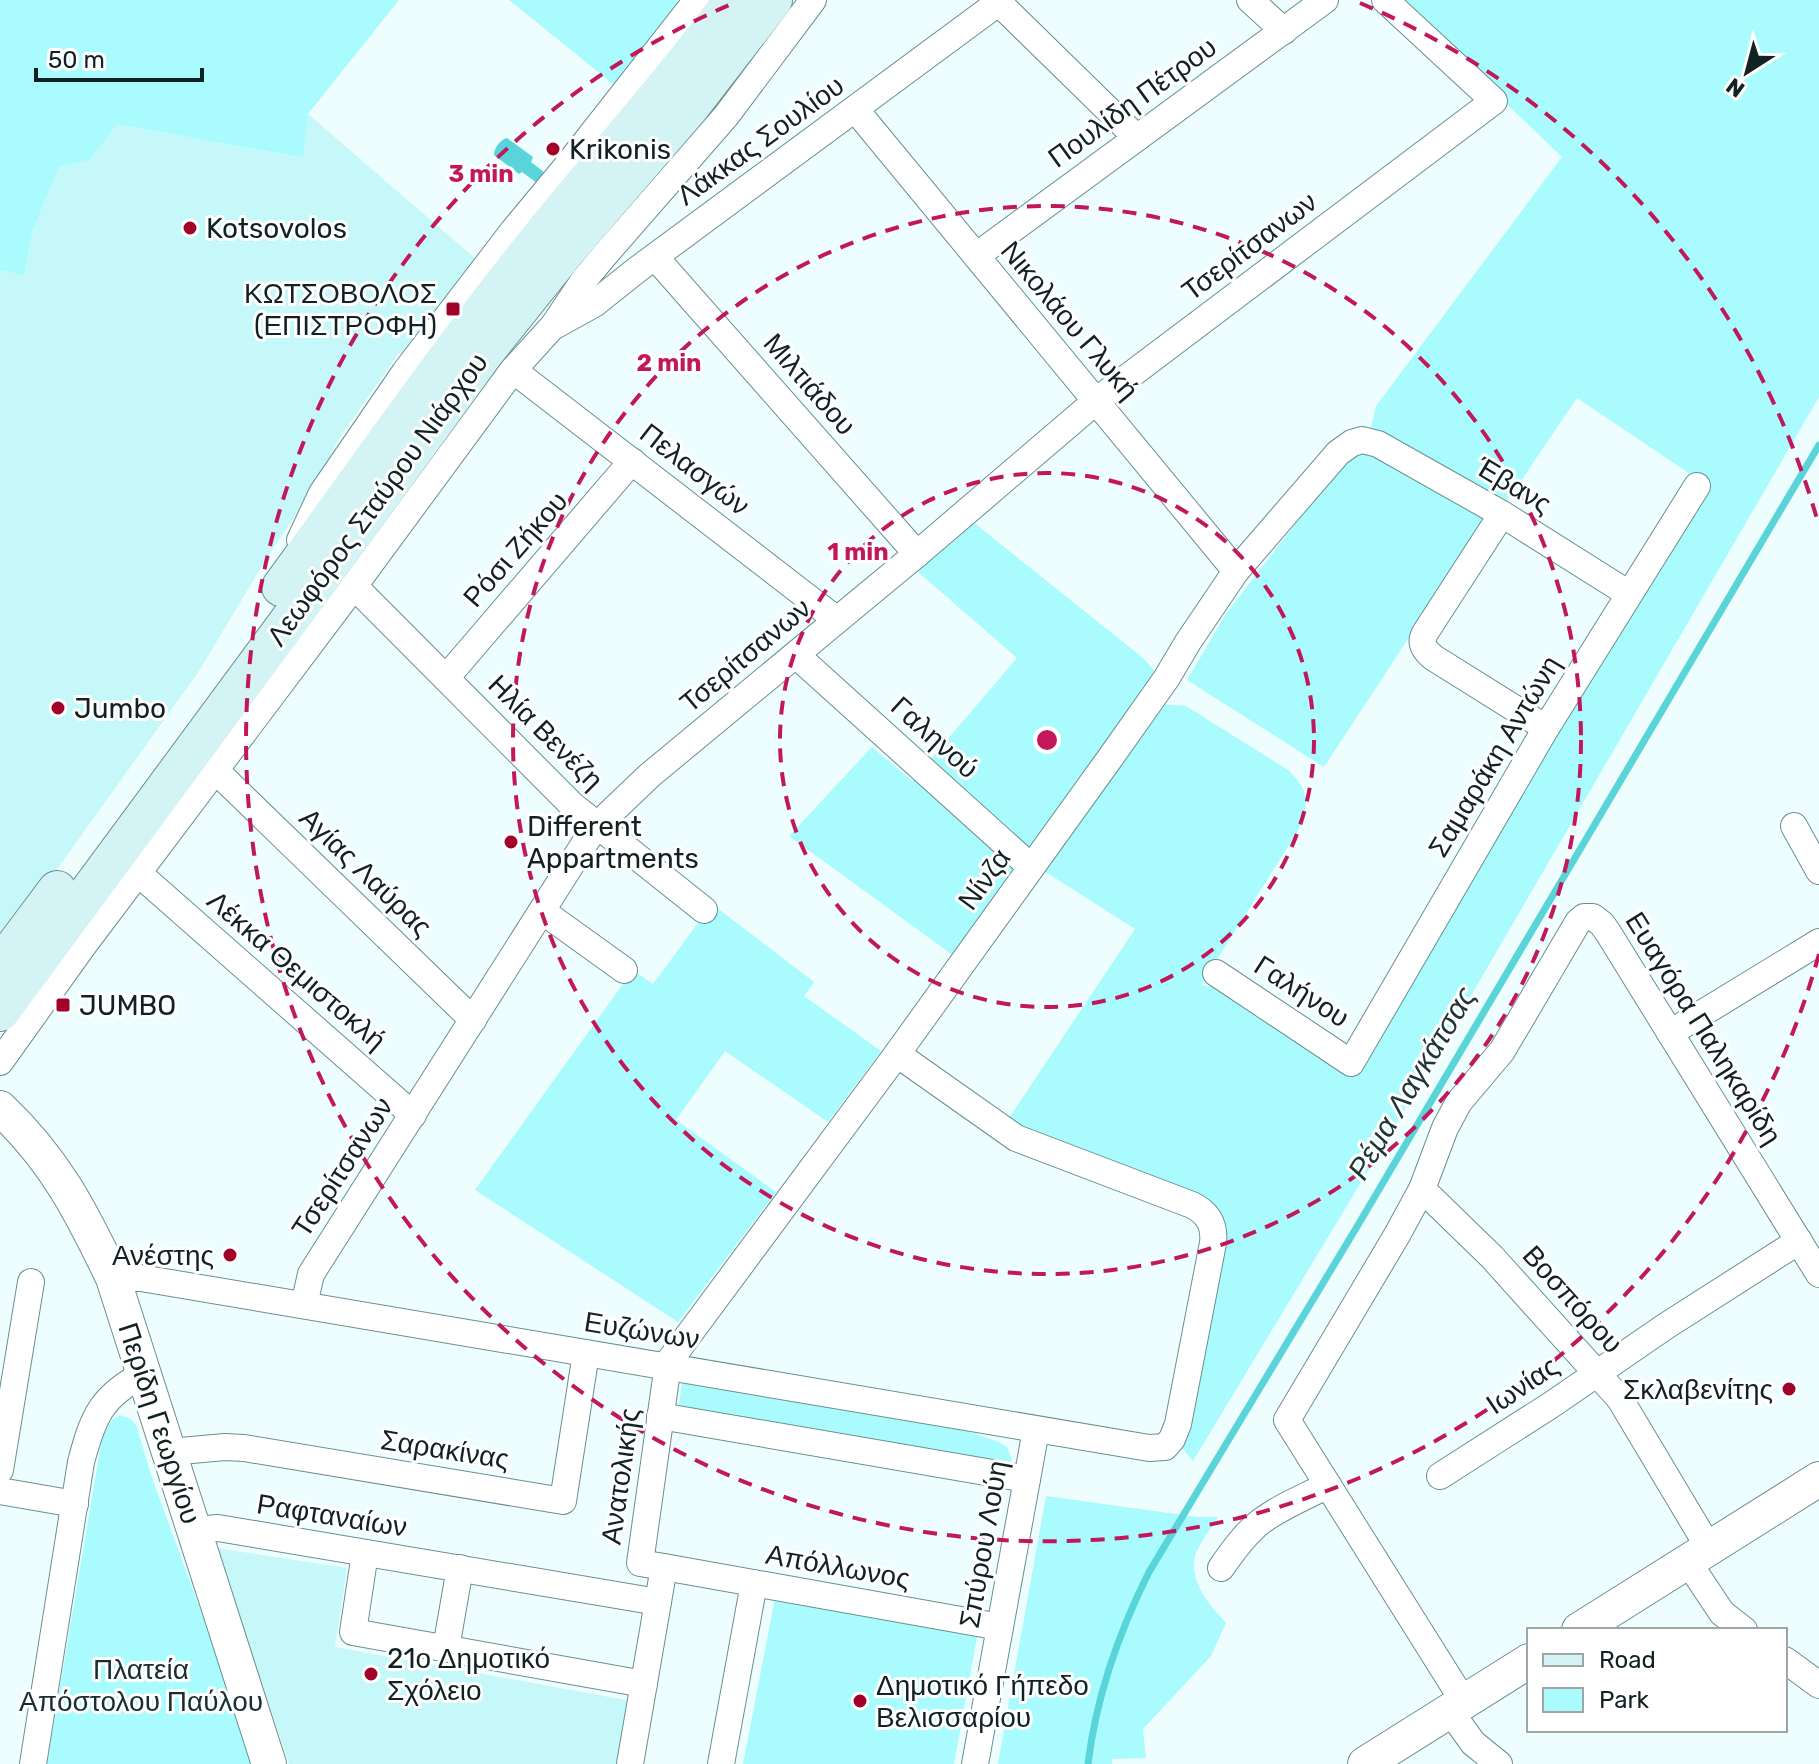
<svg xmlns="http://www.w3.org/2000/svg" width="1819" height="1764" viewBox="0 0 1819 1764" font-family="Rubik,sans-serif">
<style>
.built{fill:#c6f8fa}
.green{fill:#a9fbfe}
.water{fill:#59d5da}
.lines{fill:none;stroke-linecap:round;stroke-linejoin:round}
.stream{stroke:#59d5da;stroke-width:7}
.minor-casing{stroke:#6a8f90;stroke-width:28}
.tertiary-casing{stroke:#6a8f90;stroke-width:36}
.secondary-casing{stroke:#6a8f90;stroke-width:40}
.minor{stroke:#fff;stroke-width:26}
.tertiary{stroke:#fff;stroke-width:34}
.secondary{stroke:#d3f3f4;stroke-width:38}
.ring{fill:none;stroke:#c2185b;stroke-width:4;stroke-dasharray:14 10}
.poi-dot{fill:#a2022a;stroke:#fff;stroke-width:3}
.labels{text-anchor:middle;stroke-width:6;stroke-linejoin:round;paint-order:stroke}
.street-label{font-size:28px;fill:#122121;stroke:#fff}
.poi-label{font-size:28px;fill:#122121;stroke:#fff;text-anchor:start}
.park-label{font-size:28px;fill:#192f2f;stroke:#fff}
.water-label{font-size:30px;font-style:italic;fill:#1f3536;stroke:#fff}
.centre{fill:#c2185b;stroke:#fff;stroke-width:4}
.ring-label{font-size:24px;text-anchor:middle;font-weight:bold;fill:#c2185b;stroke:#fff;stroke-width:6;stroke-linejoin:round;paint-order:stroke}
</style>
<rect width="100%" height="100%" fill="#eefdfe"/>
<!-- built -->
<g class="built">
<polygon points="308,114 477,260 411,350 398,354 340,437 325,466 297,513 268,556 199,671 0,949 0,270 24,276 33,230 59,167 90,160 117,124 302,158"/>
<polygon points="217,1548 347,1568 335,1647 631,1701 620,1764 289,1764"/>
</g>
<!-- green -->
<g class="green">
<polygon points="0,0 399,0 308,114 303,158 117,124 90,160 59,167 33,230 24,276 0,270"/>
<polygon points="509,0 677,0 680,8 618,88"/>
<path d="M 1398,0 L 1819,0 L 1819,397 L 1401,1116 L 1193,1461 L 1181,1447 L 1224,1235 L 1007,1121 L 1135,929 L 1041,869 L 1161,704 L 1186,706 L 1288,770 C 1310,791 1309,801 1299,829 L 1201,985 L 1219,988 L 1355,1073 L 1579,691 L 1641,600 L 1711,488 L 1577,398 L 1508,500 L 1486,491 L 1370,431 L 1376,406 L 1562,157 Z"/>
<polygon points="1370,450 1488,517 1324,767 1187,680 1226,614 1344,461 1356,451"/>
<polygon points="973,522 1143,658 1159,676 954,956 789,836 872,747 912,781 1017,658 917,571"/>
<polygon points="712,904 814,982 804,996 881,1051 828,1122 725,1051 676,1120 776,1192 678,1322 475,1190 633,970 653,984"/>
<polygon points="683,1376 962,1429 999,1442 1007,1447 1012,1460 1009,1464 678,1411"/>
<polygon points="120,1415 131,1419 136,1425 152,1478 204,1620 252,1764 47,1764 102,1438 111,1421"/>
<path d="M 1046,1496 L 1197,1517 L 1218,1517 C 1212,1527 1198,1545 1195,1556 C 1189,1583 1210,1605 1226,1623 L 1211,1656 L 1143,1729 L 1146,1758 L 1112,1759 L 1112,1764 L 998,1764 Z"/>
<polygon points="775,1598 977,1637 954,1764 743,1764"/>
</g>
<!-- water -->
<path class="water" d="M 507,138 L 533,157 L 531,162 L 545,173 L 537,183 L 522,172 L 519,174 L 494,155 C 494,148 500,140 507,138 Z"/>
<g class="lines">
<!-- stream -->
<path class="stream" d="M 1088,1764 C 1096,1697 1119,1632 1149,1572 L 1358,1225 L 1819,445"/>
<defs>
<g id="minor">
<polyline points="1250,0 1284,31"/>
<polyline points="999,3 1137,138"/>
<polyline points="855,109 1236,571"/>
<polyline points="976,256 1325,0"/>
<polyline points="655,257 917,554"/>
<polyline points="556,325 594,304 638,269 1002,0"/>
<polyline points="513,370 837,620"/>
<path d="M 1502,514 L 1425,633 C 1419,644 1425,651 1434,658 L 1546,728"/>
<polyline points="300,540 322,493 405,372 513,231 566,167 697,0"/>
<polyline points="354,586 572,805 704,910"/>
<polyline points="796,655 1031,867"/>
<polyline points="446,678 632,461"/>
<polyline points="215,770 473,1020"/>
<polyline points="1794,826 1819,871"/>
<polyline points="138,873 413,1115"/>
<polyline points="542,911 624,970"/>
<polyline points="1216,973 1351,1063 1546,728 1697,486"/>
<polyline points="1670,1033 1819,942"/>
<polyline points="0,1062 83,946 354,586 513,370 553,326 584,280 603,257 726,116 813,0"/>
<polyline points="1422,1189 1492,1257 1620,1399 1709,1548"/>
<path d="M 113,1278 L 141,1278 L 1149,1448 L 1165,1447 L 1172,1439 L 1178,1424 L 1213,1243 C 1215,1225 1208,1213 1192,1205 L 1016,1138 L 897,1054"/>
<polyline points="304,1305 311,1274 588,838 608,815 650,775 917,554 1096,401 1494,101 1385,0"/>
<polyline points="660,1416 1027,1479"/>
<polyline points="169,1452 225,1447 244,1448 563,1501 586,1353"/>
<polyline points="0,1470 31,1282"/>
<polyline points="1440,1476 1551,1405 1666,1326 1799,1241"/>
<polyline points="0,1491 75,1504"/>
<polyline points="194,1530 218,1528 658,1602"/>
<polyline points="365,1553 353,1632 644,1684"/>
<polyline points="1688,1562 1722,1613 1744,1630"/>
<polyline points="664,1567 1000,1627"/>
<path d="M 1221,1568 C 1232,1552 1244,1535 1259,1523 C 1279,1507 1305,1497 1328,1485"/>
<polyline points="446,1648 460,1568"/>
<polyline points="1785,1660 1819,1685"/>
<polyline points="1464,1702 1287,1420 1397,1235 1422,1189 1445,1128 1459,1102 1502,1051 1578,922 1584,917 1593,917 1602,924 1609,934 1819,1274"/>
<polyline points="1450,1711 1473,1743 1499,1764"/>
<path d="M 33,1764 L 81,1462 C 93,1417 101,1396 144,1374"/>
<polyline points="630,1764 664,1567 640,1563 667,1371 670,1360 897,1054 1108,761 1166,679 1188,642 1236,571 1338,453 1352,443 1362,440 1378,444 1502,514 1629,594"/>
<polyline points="721,1764 754,1583"/>
<polyline points="975,1764 1036,1430"/>
</g>
<g id="tertiary">
<path d="M 0,1108 C 55,1160 81,1211 113,1278 L 269,1764"/>
<polyline points="1579,1630 1819,1479"/>
<polyline points="1365,1764 1529,1661"/>
</g>
<g id="secondary">
<path d="M 281,587 C 360,479 436,369 519,264 C 589,175 666,91 733,0"/>
<polyline points="0,966 57,890"/>
<polyline points="0,1012 361,523 485,352 566,251 690,107 773,0"/>
</g>
</defs>
<!-- minor casing -->
<use href="#minor" class="minor-casing"/>
<!-- tertiary casing -->
<use href="#tertiary" class="tertiary-casing"/>
<!-- secondary casing -->
<use href="#secondary" class="secondary-casing"/>
<!-- minor -->
<use href="#minor" class="minor"/>
<!-- tertiary -->
<use href="#tertiary" class="tertiary"/>
<!-- secondary -->
<use href="#secondary" class="secondary"/>
</g>
<!-- distance rings -->
<g class="ring">
<circle cx="1047" cy="740" r="267"/>
<circle cx="1047" cy="740" r="534"/>
<path d="M1819 954A801 801 0 1 1 734 3M1360 3A801 801 0 0 1 1819 526"/>
</g>
<!-- markers -->
<g class="poi-dot">
<circle cx="553" cy="149" r="8"/>
<circle cx="190" cy="228" r="8"/>
<rect x="445" y="301" width="16" height="16" rx="4"/>
<circle cx="58" cy="708" r="8"/>
<circle cx="511" cy="842" r="8"/>
<rect x="55" y="997" width="16" height="16" rx="4"/>
<circle cx="230" cy="1255" r="8"/>
<circle cx="1789" cy="1389" r="8"/>
<circle cx="371" cy="1674" r="8"/>
<circle cx="860" cy="1701" r="8"/>
</g>
<g class="labels">
<!-- street labels -->
<g class="street-label">
<text transform="translate(1132 102) rotate(-36)" y="10">Πουλίδη Πέτρου</text>
<text transform="translate(760 140) rotate(-36)" y="10">Λάκκας Σουλίου</text>
<text transform="translate(1249 246) rotate(-37)" y="10">Τσερίτσανων</text>
<text transform="translate(1070 320) rotate(50)" y="10">Νικολάου Γλυκή</text>
<text transform="translate(810 384) rotate(49)" y="10">Μιλτιάδου</text>
<text transform="translate(695 469) rotate(38)" y="10">Πελασγών</text>
<text transform="translate(1514 485) rotate(31)" y="10">Έβανς</text>
<text transform="translate(377 499) rotate(-54)" y="10">Λεωφόρος Σταύρου Νιάρχου</text>
<text transform="translate(515 549) rotate(-49)" y="10">Ρόσι Ζήκου</text>
<text transform="translate(745 655) rotate(-40)" y="10">Τσερίτσανων</text>
<text transform="translate(546 732) rotate(45)" y="10">Ηλία Βενέζη</text>
<text transform="translate(935 737) rotate(42)" y="10">Γαληνού</text>
<text transform="translate(1494 756) rotate(-59)" y="10">Σαμαράκη Αντώνη</text>
<text transform="translate(366 872) rotate(44)" y="10">Αγίας Λαύρας</text>
<text transform="translate(984 879) rotate(-54)" y="10">Νίνζα</text>
<text transform="translate(297 970) rotate(41)" y="10">Λέκκα Θεμιστοκλή</text>
<text transform="translate(1302 991) rotate(33)" y="10">Γαλήνου</text>
<text transform="translate(1704 1028) rotate(58)" y="10">Ευαγόρα Παληκαρίδη</text>
<text transform="translate(342 1167) rotate(-57)" y="10">Τσερίτσανων</text>
<text transform="translate(1573 1299) rotate(48)" y="10">Βοσπόρου</text>
<text transform="translate(642 1330) rotate(9)" y="10">Ευζώνων</text>
<text transform="translate(1522 1385) rotate(-34)" y="10">Ιωνίας</text>
<text transform="translate(160 1423) rotate(72)" y="10">Περίδη Γεωργίου</text>
<text transform="translate(445 1449) rotate(9)" y="10">Σαρακίνας</text>
<text transform="translate(620 1476) rotate(-82)" y="10">Ανατολικής</text>
<text transform="translate(332 1515) rotate(9)" y="10">Ραφταναίων</text>
<text transform="translate(983 1544) rotate(-80)" y="10">Σπύρου Λούη</text>
<text transform="translate(838 1566) rotate(10)" y="10">Απόλλωνος</text>
</g>
<!-- poi labels -->
<g class="poi-label">
<text x="569" y="159">Krikonis</text>
<text x="206" y="238">Kotsovolos</text>
<text x="437" y="303" text-anchor="end">ΚΩΤΣΟΒΟΛΟΣ<tspan x="437" dy="32">(ΕΠΙΣΤΡΟΦΗ)</tspan></text>
<text x="74" y="718">Jumbo</text>
<text x="527" y="836">Different<tspan x="527" dy="32">Appartments</tspan></text>
<text x="79" y="1015">JUMBO</text>
<text x="214" y="1265" text-anchor="end">Ανέστης</text>
<text x="1773" y="1399" text-anchor="end">Σκλαβενίτης</text>
<text x="387" y="1668">21ο Δημοτικό<tspan x="387" dy="32">Σχόλειο</tspan></text>
<text x="876" y="1695">Δημοτικό Γήπεδο<tspan x="876" dy="32">Βελισσαρίου</tspan></text>
</g>
<!-- park labels -->
<g class="park-label">
<text x="141" y="1679">Πλατεία<tspan x="141" dy="32">Απόστολου Παύλου</tspan></text>
</g>
<!-- water labels -->
<g class="water-label">
<text transform="translate(1412 1083) rotate(-59)" y="10">Ρέμα Λαγκάτσας</text>
</g>
</g>
<circle cx="1047" cy="740" r="12" class="centre"/>
<g class="ring-label">
<text x="481" y="182">3 min</text>
<text x="669" y="371">2 min</text>
<text x="858" y="560">1 min</text>
</g>
<!-- legend -->
<rect x="1527" y="1628" width="260" height="104" fill="#ffffff" stroke="#a0a6a6" stroke-width="2"/>
<rect x="1543" y="1654" width="40" height="12" fill="#d3f3f4" stroke="#a0a6a6" stroke-width="2"/>
<text x="1599" y="1668" font-size="24" fill="#122121">Road</text>
<rect x="1543" y="1688" width="40" height="24" fill="#a9fbfe" stroke="#a0a6a6" stroke-width="2"/>
<text x="1599" y="1708" font-size="24" fill="#122121">Park</text>
<!-- north arrow -->
<g transform="translate(1747 72) rotate(216)" stroke="#ffffff" stroke-width="6" paint-order="stroke">
<path d="M0-6L14 30L0 20L-14 30Z" fill="#122121"/>
<text y="-12" font-size="22" font-weight="bold" text-anchor="middle" fill="#122121">N</text>
</g>
<!-- scale -->
<path d="M36 68v12h166v-12" fill="none" stroke="#122121" stroke-width="4"/>
<text x="48" y="68" font-size="24" fill="#122121" stroke="#ffffff" stroke-width="6" paint-order="stroke">50 m</text>
</svg>
